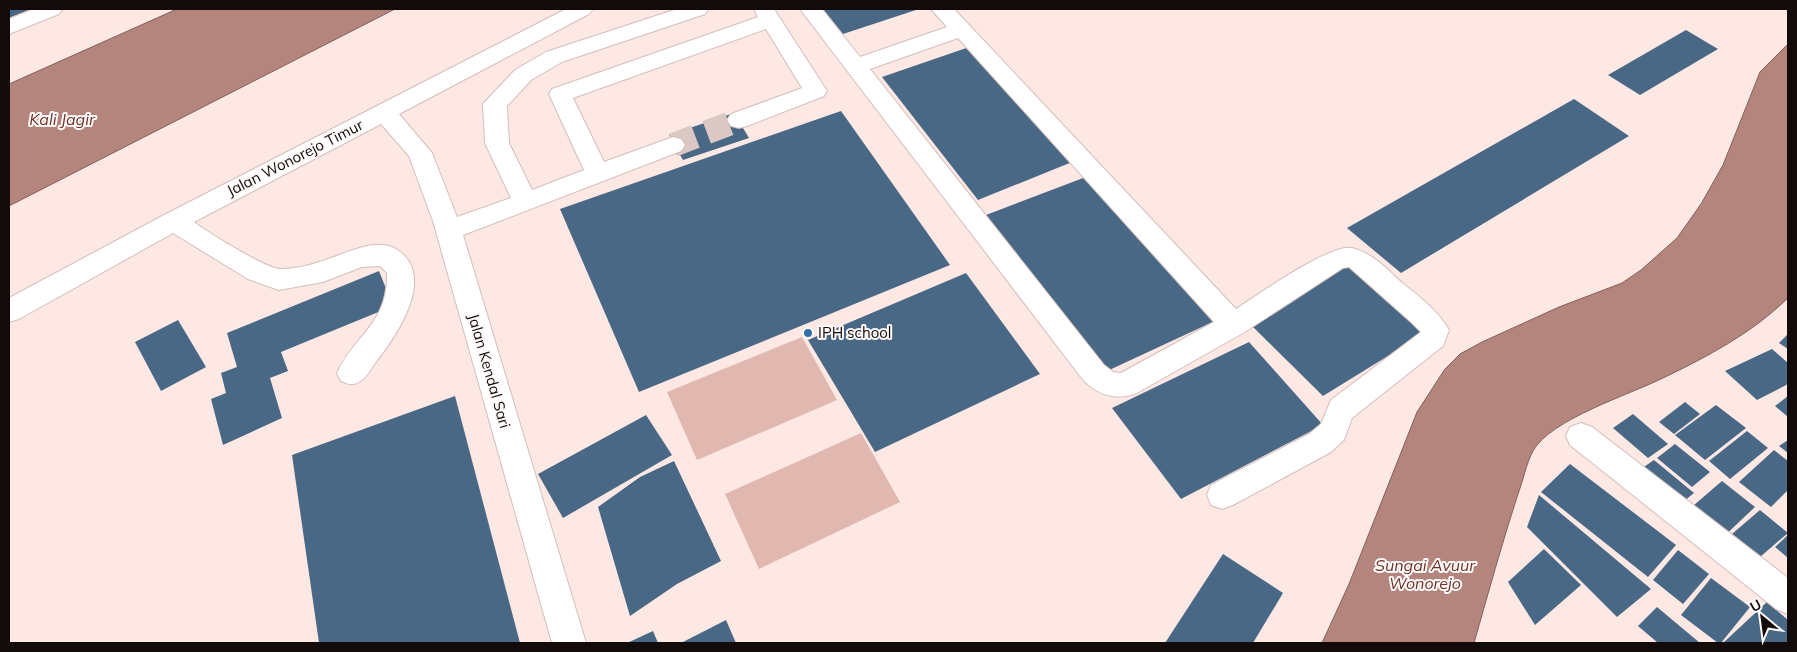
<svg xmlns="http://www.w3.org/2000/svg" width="1797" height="652" viewBox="0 0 1797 652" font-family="Mulish,sans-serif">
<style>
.green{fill:#e0b8b0}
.water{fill:#b4857c;stroke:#83605a}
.building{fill:#496886}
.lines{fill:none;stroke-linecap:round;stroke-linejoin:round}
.minor-tunnel{stroke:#dbc7c3;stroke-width:24;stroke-dasharray:24 12;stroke-linecap:butt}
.minor-casing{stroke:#d3beba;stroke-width:2}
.minor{fill:#fff;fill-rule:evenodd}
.poi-dot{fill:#306fa6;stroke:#fef9f9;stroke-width:2}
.labels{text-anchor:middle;stroke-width:4;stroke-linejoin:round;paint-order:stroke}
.street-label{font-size:15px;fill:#120b0a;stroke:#fef9f9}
.poi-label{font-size:15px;fill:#120b0a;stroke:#fef9f9;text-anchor:start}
.water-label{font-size:16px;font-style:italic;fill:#6f3128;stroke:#fef9f9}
</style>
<rect width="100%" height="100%" fill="#fee8e4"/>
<!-- green -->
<g class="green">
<polygon points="802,337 837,400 697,460 667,392"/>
<polygon points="861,433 900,502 759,569 725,494"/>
</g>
<!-- water -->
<g class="water">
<polygon points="177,9 395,9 9,206 9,84"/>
<path d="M 1788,44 L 1788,295 L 1787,299 C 1752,333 1707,357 1663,378 C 1629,395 1551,419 1533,451 C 1526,464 1523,481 1518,494 C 1502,543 1488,594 1474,643 L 1322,643 L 1349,584 L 1417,412 L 1445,369 L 1460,354 L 1482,342 L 1559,307 L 1622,283 L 1641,270 L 1677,238 L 1701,204 L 1723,165 L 1760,72 Z"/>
</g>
<!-- building -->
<g class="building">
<polygon points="9,9 31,9 9,18"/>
<polygon points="823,9 919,9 843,34"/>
<polygon points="1686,30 1718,49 1640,95 1608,75"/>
<polygon points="975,45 1077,160 978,200 882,77"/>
<polygon points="1574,99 1629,136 1401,273 1347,228"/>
<polygon points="841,111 950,265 639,392 560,209"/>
<polygon points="734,113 749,138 683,160 669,135"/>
<polygon points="1091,175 1217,320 1105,372 986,215"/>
<polygon points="1349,259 1430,330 1323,396 1244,318"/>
<polygon points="379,271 393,306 281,352 288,371 270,378 282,418 223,445 211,399 226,393 221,373 237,367 227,333"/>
<polygon points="966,273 1040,374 875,452 808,340"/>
<polygon points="178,320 206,367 161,391 135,342"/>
<polygon points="1788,334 1788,349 1779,343"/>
<polygon points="1249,342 1323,425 1181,499 1112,408"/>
<polygon points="1772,349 1788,363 1788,384 1757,400 1725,371"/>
<polygon points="455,396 520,643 319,643 292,455"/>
<polygon points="1788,396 1788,417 1775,406"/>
<polygon points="1685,402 1700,414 1674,434 1659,422"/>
<polygon points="1716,405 1746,428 1705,460 1675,435"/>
<polygon points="1633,414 1668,444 1648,458 1613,428"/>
<polygon points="646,415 672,455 563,518 538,474"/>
<polygon points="1747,431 1768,448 1730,479 1709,461"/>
<polygon points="1788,440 1788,453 1779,446"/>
<polygon points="1675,444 1710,472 1692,487 1657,458"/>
<polygon points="1774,450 1788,461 1788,490 1771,507 1739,482"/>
<polygon points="1654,460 1694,493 1678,506 1638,471"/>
<polygon points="674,461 721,561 677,584 630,616 598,507 640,477"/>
<polygon points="1570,464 1676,545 1648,577 1541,492"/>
<polygon points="1722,481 1755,507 1720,540 1686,512"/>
<polygon points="1539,495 1651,589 1617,617 1527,527"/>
<polygon points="1760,510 1788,533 1760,557 1732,534"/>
<polygon points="1788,535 1788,558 1775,547"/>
<polygon points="1544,549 1581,585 1535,625 1508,582"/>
<polygon points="1678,550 1709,574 1683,604 1653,580"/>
<polygon points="1223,554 1283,593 1253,643 1165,643"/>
<polygon points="1711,578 1750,607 1721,643 1718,643 1681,615"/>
<polygon points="1767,602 1788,620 1788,643 1723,643"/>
<polygon points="1657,607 1700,643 1658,643 1638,626"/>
<polygon points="726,620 736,643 681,643"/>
<polygon points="653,631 658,643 627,643"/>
</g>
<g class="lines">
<!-- minor-tunnel -->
<polyline class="minor-tunnel" points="673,145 739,120"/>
<defs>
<g id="minor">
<polygon points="34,9 63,9 59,14 9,34 9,19"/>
<path d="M 566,9 L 593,9 L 589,14 L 399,114 L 432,153 L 457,217 L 511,198 L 485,143 L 483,104 L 515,70 L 546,52 L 677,9 L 709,9 L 705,14 L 562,62 L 531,80 L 507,106 L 509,143 L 532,190 L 584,170 L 549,94 L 552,89 L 758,17 L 754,9 L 774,9 L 827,91 L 824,96 L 747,126 L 739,128 L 731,126 L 727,120 L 731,114 L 802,88 L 766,29 L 573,98 L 604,162 L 673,137 L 681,139 L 685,145 L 681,151 L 463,235 L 586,643 L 552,643 L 433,221 L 409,156 L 381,124 L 194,222 C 207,232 268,270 281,269 C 293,269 308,266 319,262 C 339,257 374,236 396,249 C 438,275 397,335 376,362 C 371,368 366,379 359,382 C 352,386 348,384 341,381 L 337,373 C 356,333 388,324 387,273 L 380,266 L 362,267 L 323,282 L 279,290 L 248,279 L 173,233 L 19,319 L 9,322 L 9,298 L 166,214 Z"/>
<path d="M 800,9 L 822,9 L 860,57 L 947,27 L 931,9 L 954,9 L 1236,309 C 1256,296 1331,243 1352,248 C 1372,253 1386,268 1401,282 C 1418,296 1438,310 1449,330 L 1443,346 L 1352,418 L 1344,440 L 1331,452 L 1233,505 L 1222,509 L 1211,505 L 1207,495 L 1211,485 L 1309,434 L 1321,424 L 1331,400 L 1421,332 L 1412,323 L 1349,267 L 1343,268 L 1243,333 L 1135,394 C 1114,401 1094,394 1080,376 ZM 958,38 L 1214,322 L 1121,373 L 1113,372 L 1104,365 L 870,69 Z"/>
<polygon points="1581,423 1592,427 1788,578 1788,614 1776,609 1570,445 1566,436 1570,427"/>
</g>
</defs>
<!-- minor casing -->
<use href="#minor" class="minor-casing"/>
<!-- minor -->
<use href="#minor" class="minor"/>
</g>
<!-- markers -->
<circle class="poi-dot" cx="808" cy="333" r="5"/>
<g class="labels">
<!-- street labels -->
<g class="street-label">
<text transform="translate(295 158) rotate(-27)" y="5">Jalan Wonorejo Timur</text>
<text transform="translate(489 371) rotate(74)" y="5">Jalan Kendal Sari</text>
</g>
<!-- poi labels -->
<g class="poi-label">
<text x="818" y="338">IPH school</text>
</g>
<!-- water labels -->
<g class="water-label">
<text x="62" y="125">Kali Jagir</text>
<text x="1425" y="571">Sungai Avuur<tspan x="1425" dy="18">Wonorejo</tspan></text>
</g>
</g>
<!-- border -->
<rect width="1797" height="652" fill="none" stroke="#120b0a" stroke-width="20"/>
<!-- north arrow -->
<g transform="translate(1762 617) rotate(331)" stroke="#fef9f9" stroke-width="4" paint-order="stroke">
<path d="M0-4L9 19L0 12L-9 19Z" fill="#120b0a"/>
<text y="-8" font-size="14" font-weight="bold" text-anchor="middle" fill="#120b0a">U</text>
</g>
</svg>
